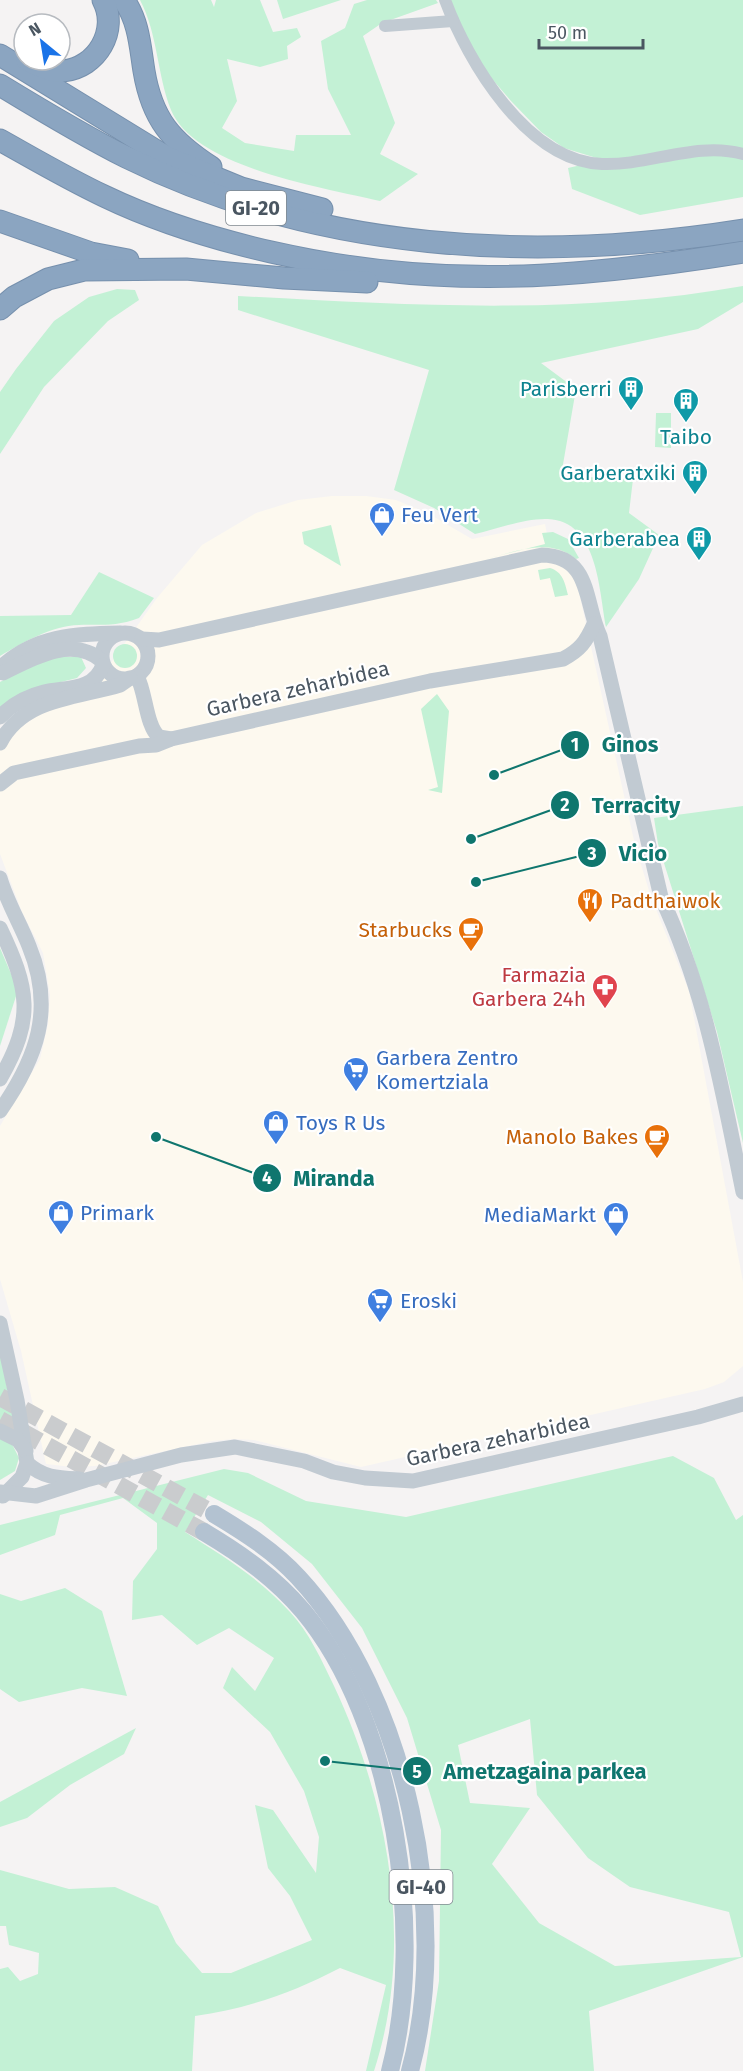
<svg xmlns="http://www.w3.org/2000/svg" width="743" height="2071" viewBox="0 0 743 2071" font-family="'Fira Sans',sans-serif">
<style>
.commercial{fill:#fdf9ef}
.green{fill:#c3f1d5;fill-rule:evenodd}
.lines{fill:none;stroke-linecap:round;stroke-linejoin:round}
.primary-tunnel{stroke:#caccce;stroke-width:18;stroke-dasharray:18 9;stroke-linecap:butt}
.motorway-casing{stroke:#7690ad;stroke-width:23}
.minor{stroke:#c1cad2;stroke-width:12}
.tertiary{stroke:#c1cad2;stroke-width:15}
.primary{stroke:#b3c2d1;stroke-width:18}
.motorway{stroke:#8ba5c1;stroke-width:21}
.labels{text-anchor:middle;stroke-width:4.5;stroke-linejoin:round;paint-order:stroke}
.shield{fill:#fff;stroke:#808990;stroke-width:1.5}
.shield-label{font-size:20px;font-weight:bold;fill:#4a5661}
.culture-label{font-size:21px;fill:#0d838f;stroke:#fff;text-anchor:end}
.shop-label{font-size:21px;fill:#366cbe;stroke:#fff;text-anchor:start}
.street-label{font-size:21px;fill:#4a5661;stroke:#fff}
.food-label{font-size:21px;fill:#c56008;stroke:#fff;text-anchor:end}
.health-label{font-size:21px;fill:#be3a42;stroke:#fff;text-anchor:end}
.leader{fill:none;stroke:#0f766e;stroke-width:2}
.callout-dot{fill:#0f766e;stroke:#fff;stroke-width:2}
.mark-label{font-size:18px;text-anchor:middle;font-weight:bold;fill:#fff}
.callout-label{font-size:22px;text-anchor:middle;font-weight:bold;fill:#0f766e;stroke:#fff;stroke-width:4.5;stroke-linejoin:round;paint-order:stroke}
</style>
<rect width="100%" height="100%" fill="#f5f3f3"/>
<!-- commercial -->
<polygon class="commercial" points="332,496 366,496 396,500 429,514 472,539 545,524 549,544 570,552 635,845 651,897 689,991 743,1282 743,1366 724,1382 705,1389 361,1467 254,1440 234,1439 212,1441 95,1466 72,1467 46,1464 21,1351 0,1279 0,1126 40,1059 48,1024 50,995 43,953 22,912 0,854 0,749 10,734 105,671 157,598 202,545 256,513 298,500"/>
<!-- green -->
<g class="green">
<path d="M 140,0 L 211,0 L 214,7 L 216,0 L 260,0 L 273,32 L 297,28 L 301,37 L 287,46 L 288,59 L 260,67 L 227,59 L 237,101 L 222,128 L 245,143 L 294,151 L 296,135 L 351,135 L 328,89 L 321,41 L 345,28 L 354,4 L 367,0 L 436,0 L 438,3 L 382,23 L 363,36 L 395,123 L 380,154 L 418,174 L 380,201 C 325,188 195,168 171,110 C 157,75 158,34 140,0 Z"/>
<polygon points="277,0 341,0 283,19"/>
<polygon points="448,0 743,0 743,197 640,215 572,189 568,168 603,160 564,148 541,132 511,101 480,65"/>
<path d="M 743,286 L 743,302 L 698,329 L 541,363 L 576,389 L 561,476 L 633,479 L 629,513 L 659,535 L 639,579 L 606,627 C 599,590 598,521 548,519 C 525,518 497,529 475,534 L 434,508 L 394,490 L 429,370 L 238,310 L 238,296 C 407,305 575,316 743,286 Z"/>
<polygon points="117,289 135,290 139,300 108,321 44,387 0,454 0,392 16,369 54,321 89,297"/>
<polygon points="656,413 671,413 671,448 655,447"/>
<polygon points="331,525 341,566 304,544 302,532"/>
<path d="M 553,532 L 568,539 L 579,558 L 576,559 C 548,536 513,553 481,560 L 545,544 L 542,533 Z"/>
<path d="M 550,568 C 563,572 565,583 568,595 L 555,597 L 550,578 L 540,580 L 538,570 Z"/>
<path d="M 99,572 L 154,598 L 139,618 C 115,627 103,624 79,625 C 51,626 24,642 0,656 L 0,616 L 71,615 Z"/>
<circle cx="125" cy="656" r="12"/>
<polygon points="47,657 81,657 86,668 77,678 53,684 0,713 0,682"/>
<polygon points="437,694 449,711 442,793 428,790 438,787 421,709"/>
<polygon points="743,806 743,1143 717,1032 658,844 654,818"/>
<polygon points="0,948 18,990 0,1046"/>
<polygon points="0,1352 14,1423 12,1425 0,1421"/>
<polygon points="0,1436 10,1440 19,1458 15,1471 0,1480"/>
<path d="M 673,1456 L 714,1478 L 736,1520 L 743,1515 L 743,1957 L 589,2011 L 594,2071 L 425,2071 L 439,1981 L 441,1830 L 407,1718 L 362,1628 L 312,1564 L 261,1522 L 208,1495 L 185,1532 C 223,1556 259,1578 290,1612 C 309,1632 322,1661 334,1686 C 389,1803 415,1945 374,2071 L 366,2071 L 386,1985 L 340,1968 C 294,1992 247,2009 195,2016 L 192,2071 L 0,2071 L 0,1969 L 8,1967 L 20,1981 L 38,1974 L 39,1953 L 9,1945 L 6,1926 L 0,1926 L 0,1870 L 69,1889 L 115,1887 L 158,1906 L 176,1943 L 202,1973 L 231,1973 L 312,1940 L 290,1896 L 268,1868 L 255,1805 L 273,1810 L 316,1873 L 319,1837 L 304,1791 L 270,1732 L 223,1688 L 232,1667 L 255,1691 L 274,1658 L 229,1628 L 197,1645 L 162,1615 L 132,1620 L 133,1581 L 157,1549 L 157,1523 L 123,1498 L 60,1515 L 55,1535 L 0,1555 L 0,1525 L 224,1469 L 248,1473 L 306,1501 L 406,1517 ZM 530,1719 L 537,1795 L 588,1858 L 630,1887 L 729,1912 L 741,1957 L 615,1966 L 539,1923 L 492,1864 L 530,1808 L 470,1803 L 458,1745 Z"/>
<polygon points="65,1588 102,1611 127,1696 82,1688 19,1702 0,1689 0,1594 21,1601"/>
<polygon points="136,1728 124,1754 70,1785 27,1818 0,1827 0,1802"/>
</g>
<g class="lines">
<!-- primary-tunnel -->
<g class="primary-tunnel">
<polyline points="0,1397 214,1514"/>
<polyline points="0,1420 204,1532"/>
</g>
<defs>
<g id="motorway">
<path d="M 124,0 C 139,22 140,46 144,71 C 152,119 171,141 211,167"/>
<polyline points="0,55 168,158 241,188 322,209"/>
<path d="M 27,60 C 38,66 51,72 63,71 C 97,68 119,30 103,0"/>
<path d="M 0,85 C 41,110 82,135 126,157 C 318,252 535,263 743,230"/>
<path d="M 0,140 C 34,159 68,179 104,196 C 156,221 214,239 271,252 C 437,290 576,279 743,252"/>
<polyline points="0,221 91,253 128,260"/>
<polyline points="0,309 14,297 48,279 84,270 186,269 284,278 367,282"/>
</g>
</defs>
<!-- motorway casing -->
<use href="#motorway" class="motorway-casing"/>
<!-- minor -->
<g class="minor">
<path d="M 445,0 C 468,62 527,161 602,164 C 648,166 697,141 743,154"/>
<polyline points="385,26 453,21"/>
</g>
<!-- tertiary -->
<g class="tertiary">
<circle cx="125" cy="656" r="23"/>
<path d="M 142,639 L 159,640 L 542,555 C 592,556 584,603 600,636 L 661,897 C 706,993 722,1089 743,1192"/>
<path d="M 0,668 C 35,635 74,634 120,633"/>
<path d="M 3,673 C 33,658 73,635 102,661"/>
<path d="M 137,676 C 146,693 146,726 159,737 L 171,739"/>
<path d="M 0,717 C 12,704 28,696 44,692 C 67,687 94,691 103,665"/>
<path d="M 0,743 C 23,698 77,698 120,685 L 130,678"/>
<path d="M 0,784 L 14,773 L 139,746 L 156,745 L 171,739 L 430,681 L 563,659 C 580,650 586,642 594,624"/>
<path d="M 0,878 C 7,902 20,923 29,946 C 55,1009 37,1058 0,1111"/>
<path d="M 0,928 C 29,989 35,1018 0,1079"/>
<polyline points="0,1323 17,1400 27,1463 22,1477 3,1496"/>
<polyline points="0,1431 18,1440 26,1451"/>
<path d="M 27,1463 C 43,1478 59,1478 80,1479"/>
<polyline points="0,1492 36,1496 86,1480 181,1455 235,1447 304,1461 333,1472 365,1478 413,1481 698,1417 743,1404"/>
</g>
<!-- primary -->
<g class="primary">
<path d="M 214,1514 C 244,1532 274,1551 298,1577 C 407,1694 452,1918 410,2071"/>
<path d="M 204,1532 C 241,1554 275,1578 303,1611 C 395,1721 426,1935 390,2071"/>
</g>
<!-- motorway -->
<use href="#motorway" class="motorway"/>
</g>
<!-- icons -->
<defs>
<symbol id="building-pin" viewBox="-11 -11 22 30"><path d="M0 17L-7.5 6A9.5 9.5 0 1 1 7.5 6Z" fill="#0f9aa8" stroke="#fff"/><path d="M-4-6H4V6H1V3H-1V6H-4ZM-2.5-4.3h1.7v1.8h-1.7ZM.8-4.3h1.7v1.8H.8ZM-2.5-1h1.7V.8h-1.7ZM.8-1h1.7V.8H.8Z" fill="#fff"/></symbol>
<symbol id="shop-pin" viewBox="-11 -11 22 30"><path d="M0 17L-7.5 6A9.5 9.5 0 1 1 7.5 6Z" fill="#3f7fe0" stroke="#fff"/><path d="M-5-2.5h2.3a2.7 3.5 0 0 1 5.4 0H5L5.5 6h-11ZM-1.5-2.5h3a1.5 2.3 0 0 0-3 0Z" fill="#fff"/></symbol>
<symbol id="restaurant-pin" viewBox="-11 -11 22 30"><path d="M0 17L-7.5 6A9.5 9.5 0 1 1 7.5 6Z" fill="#e8710a" stroke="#fff"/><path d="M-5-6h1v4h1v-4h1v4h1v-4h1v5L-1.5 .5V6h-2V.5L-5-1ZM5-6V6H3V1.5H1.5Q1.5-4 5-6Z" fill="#fff"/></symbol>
<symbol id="cafe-pin" viewBox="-11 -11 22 30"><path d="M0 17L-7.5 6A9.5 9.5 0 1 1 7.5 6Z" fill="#e8710a" stroke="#fff"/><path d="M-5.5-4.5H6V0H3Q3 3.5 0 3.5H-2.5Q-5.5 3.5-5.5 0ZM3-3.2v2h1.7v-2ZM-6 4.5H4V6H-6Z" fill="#fff"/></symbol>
<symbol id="pharmacy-pin" viewBox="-11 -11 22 30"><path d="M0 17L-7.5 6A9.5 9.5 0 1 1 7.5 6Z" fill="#e0444e" stroke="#fff"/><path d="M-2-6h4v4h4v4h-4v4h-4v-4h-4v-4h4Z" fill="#fff"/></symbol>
<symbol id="supermarket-pin" viewBox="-11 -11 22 30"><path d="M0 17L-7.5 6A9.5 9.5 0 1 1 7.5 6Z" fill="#3f7fe0" stroke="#fff"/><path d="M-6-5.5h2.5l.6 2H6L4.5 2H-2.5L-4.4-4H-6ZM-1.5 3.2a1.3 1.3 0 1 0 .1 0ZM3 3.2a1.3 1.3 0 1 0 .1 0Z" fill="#fff"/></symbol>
</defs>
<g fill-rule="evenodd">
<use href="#building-pin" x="616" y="374" width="30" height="40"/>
<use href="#building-pin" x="671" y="386" width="30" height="40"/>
<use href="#building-pin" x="680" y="458" width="30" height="40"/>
<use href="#shop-pin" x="367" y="500" width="30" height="40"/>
<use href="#building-pin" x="684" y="524" width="30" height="40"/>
<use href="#restaurant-pin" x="575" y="886" width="30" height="40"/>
<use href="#cafe-pin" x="456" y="915" width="30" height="40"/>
<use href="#pharmacy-pin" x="590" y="972" width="30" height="40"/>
<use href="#supermarket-pin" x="341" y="1055" width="30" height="40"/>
<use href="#shop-pin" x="261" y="1108" width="30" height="40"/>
<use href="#cafe-pin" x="642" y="1122" width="30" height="40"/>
<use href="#shop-pin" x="46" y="1198" width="30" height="40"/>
<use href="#shop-pin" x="601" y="1200" width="30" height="40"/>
<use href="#supermarket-pin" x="365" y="1286" width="30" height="40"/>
</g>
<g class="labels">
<!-- shield labels -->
<g class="shield">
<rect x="226" y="191" width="60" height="34" rx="4.5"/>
<rect x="389.5" y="1870" width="63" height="34" rx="4.5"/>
</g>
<g class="shield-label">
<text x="256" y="215">GI-20</text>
<text x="421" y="1894">GI-40</text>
</g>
<!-- culture labels -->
<g class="culture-label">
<text x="612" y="396">Parisberri</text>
<text x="686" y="444" text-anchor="middle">Taibo</text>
<text x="676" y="480">Garberatxiki</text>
<text x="680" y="546">Garberabea</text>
</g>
<!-- shop labels -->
<g class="shop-label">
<text x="401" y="522">Feu Vert</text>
<text x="376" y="1065">Garbera Zentro<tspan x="376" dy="24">Komertziala</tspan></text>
<text x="296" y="1130">Toys R Us</text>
<text x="80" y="1220">Primark</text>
<text x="596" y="1222" text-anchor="end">MediaMarkt</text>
<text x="400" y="1308">Eroski</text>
</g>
<!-- street labels -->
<g class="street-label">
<text transform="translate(298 689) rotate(-13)" y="7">Garbera zeharbidea</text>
<text transform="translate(498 1440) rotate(-12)" y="7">Garbera zeharbidea</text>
</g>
<!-- food labels -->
<g class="food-label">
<text x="610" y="908" text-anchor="start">Padthaiwok</text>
<text x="452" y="937">Starbucks</text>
<text x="638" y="1144">Manolo Bakes</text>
</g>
<!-- health labels -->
<g class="health-label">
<text x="586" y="982">Farmazia<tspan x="586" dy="24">Garbera 24h</tspan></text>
</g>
</g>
<!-- callouts -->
<path class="leader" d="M494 775L575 745M471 839L565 805M476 882L592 853M156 1137L267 1178M325 1761L417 1771"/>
<g class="callout-dot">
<circle cx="494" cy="775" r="6"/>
<circle cx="471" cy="839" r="6"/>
<circle cx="476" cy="882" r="6"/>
<circle cx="156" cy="1137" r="6"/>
<circle cx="325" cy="1761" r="6"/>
<circle cx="575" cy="745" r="15"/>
<circle cx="565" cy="805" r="15"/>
<circle cx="592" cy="853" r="15"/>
<circle cx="267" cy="1178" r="15"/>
<circle cx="417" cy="1771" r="15"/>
</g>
<g class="mark-label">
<text x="575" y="751">1</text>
<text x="565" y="811">2</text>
<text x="592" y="860">3</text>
<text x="267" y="1184">4</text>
<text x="417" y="1778">5</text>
</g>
<g class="callout-label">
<text x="630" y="752">Ginos</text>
<text x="636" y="813">Terracity</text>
<text x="643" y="861">Vicio</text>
<text x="334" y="1186">Miranda</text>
<text x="545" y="1779">Ametzagaina parkea</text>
</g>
<!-- north arrow -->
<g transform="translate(42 42) rotate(330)"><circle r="28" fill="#ffffff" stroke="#b7bbc0" stroke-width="1.5"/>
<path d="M0-4.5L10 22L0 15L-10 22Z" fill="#1a73e8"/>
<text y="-9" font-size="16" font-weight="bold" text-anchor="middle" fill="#4a5661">N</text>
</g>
<!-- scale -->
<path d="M539 39v9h104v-9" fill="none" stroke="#4a5661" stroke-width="3"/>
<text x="548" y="39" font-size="18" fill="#4a5661" stroke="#ffffff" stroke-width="4.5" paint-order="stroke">50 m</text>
</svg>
